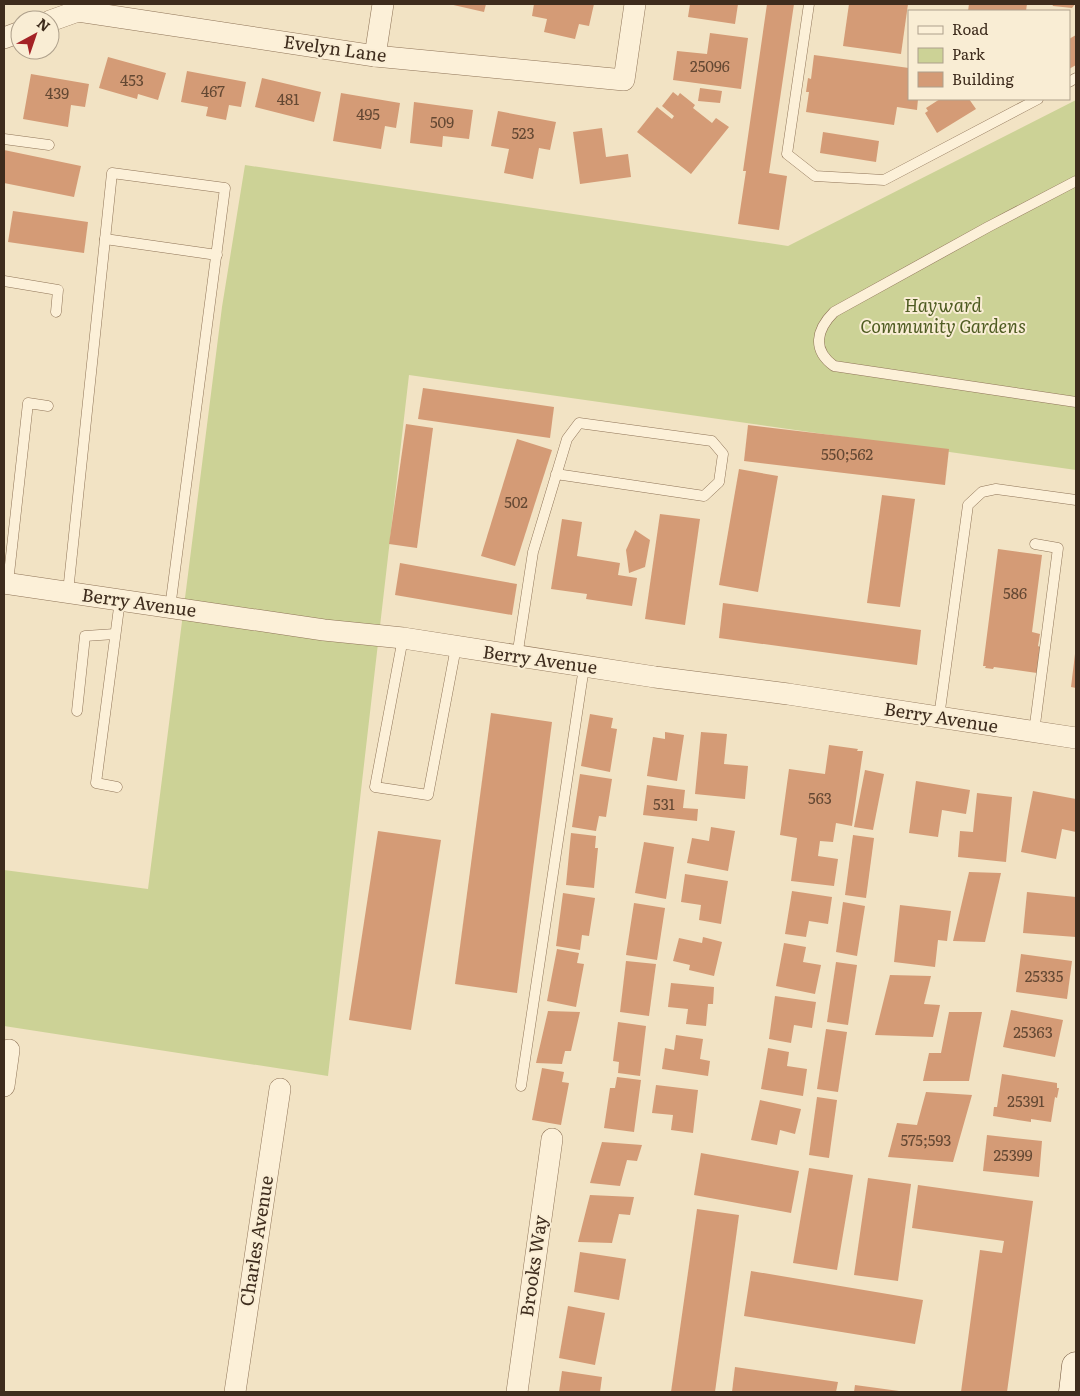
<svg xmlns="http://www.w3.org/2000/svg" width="1080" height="1396" viewBox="0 0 1080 1396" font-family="Literata,serif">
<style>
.green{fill:#ccd296}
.building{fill:#d49b76}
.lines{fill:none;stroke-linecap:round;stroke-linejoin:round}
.lane-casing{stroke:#8f7458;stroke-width:11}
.street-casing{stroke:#8f7458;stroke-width:22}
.secondary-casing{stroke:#71553b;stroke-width:29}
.lane{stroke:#fcf0d8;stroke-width:10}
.street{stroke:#fcf0d8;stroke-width:21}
.secondary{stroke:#fcf0d8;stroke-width:28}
.labels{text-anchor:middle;stroke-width:4;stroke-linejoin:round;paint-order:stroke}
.number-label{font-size:15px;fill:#644833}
.street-label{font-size:18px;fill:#3e2c1d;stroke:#f9edd4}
.park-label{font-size:18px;font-style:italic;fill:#4f5c22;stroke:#f9edd4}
</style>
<rect width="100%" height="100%" fill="#f2e3c4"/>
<!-- green -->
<polygon class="green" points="1076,100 1076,470 409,375 328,1076 4,1026 4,870 148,889 222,307 245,165 788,246"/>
<!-- building -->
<g class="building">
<polygon points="449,4 486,4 484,12"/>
<polygon points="534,4 594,4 589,26 579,24 575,39 544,32 547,19 532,16"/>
<polygon points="690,4 738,4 735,24 688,17"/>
<polygon points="767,4 794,4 769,173 787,176 779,230 738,224 746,171 743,171"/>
<polygon points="849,4 908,4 901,54 843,46"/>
<polygon points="969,4 1027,4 1026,11 968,11"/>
<polygon points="1052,4 1075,4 1072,8 1053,6"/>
<polygon points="710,33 748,38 741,89 673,80 677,51 707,54"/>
<polygon points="1076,35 1076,65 1069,69 1069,39"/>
<polygon points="814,55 909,68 909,99 918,99 917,110 897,107 894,125 806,112 809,92 806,92 808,78 811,79"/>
<polygon points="108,57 166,73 158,100 138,94 137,99 99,88"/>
<polygon points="187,71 246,82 241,107 229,105 226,120 206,116 208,107 181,102"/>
<polygon points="31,74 89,84 85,107 71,105 68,127 23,119"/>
<polygon points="262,78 321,92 314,122 255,107"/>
<polygon points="700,88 722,91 720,103 698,101"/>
<polygon points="673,92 678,96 680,93 695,105 693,108 712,123 716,118 729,127 691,174 637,132 657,107 672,119 674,116 662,106"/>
<polygon points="341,93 400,103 396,128 385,126 381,149 333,141"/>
<polygon points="940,99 969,99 976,109 937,133 925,113 928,111 926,108"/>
<polygon points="414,102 473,110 469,139 443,136 442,147 410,143"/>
<polygon points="498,111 556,122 550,150 539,148 533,179 504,173 509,149 491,146"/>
<polygon points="602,128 606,157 628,154 631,177 580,184 573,132"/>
<polygon points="823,132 879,141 876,162 820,153"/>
<polygon points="4,150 81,166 74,197 4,183"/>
<polygon points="13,211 88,222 84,253 8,242"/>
<polygon points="423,388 554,407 550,438 418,419"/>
<polygon points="406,424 433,428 417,548 389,544"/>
<polygon points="748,425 949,449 945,485 744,461"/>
<polygon points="517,439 552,450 515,566 481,556"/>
<polygon points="739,469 778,476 758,592 719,585"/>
<polygon points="882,495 915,499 900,607 867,603"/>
<polygon points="660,514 700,519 685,625 645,619"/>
<polygon points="562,519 582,522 577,556 620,563 618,575 637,578 632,606 586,599 587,594 551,589"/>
<polygon points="635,530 650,540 645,567 629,573 626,550"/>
<polygon points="998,549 1042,555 1032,632 1040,634 1038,646 1040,647 1037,673 994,667 993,669 985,668 986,666 983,666"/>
<polygon points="400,563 517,584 512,615 395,595"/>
<polygon points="723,603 921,630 917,665 719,638"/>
<polygon points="1075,654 1076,654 1076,688 1071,687"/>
<polygon points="491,713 552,722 517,993 455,984"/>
<polygon points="590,714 613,718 611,728 617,729 610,772 581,766"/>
<polygon points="665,732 684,735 677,781 647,776 653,737 665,739"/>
<polygon points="701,732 727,734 724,764 748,766 745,799 695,794"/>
<polygon points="829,745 858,749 857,751 863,751 852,826 836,823 833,842 820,841 818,856 838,859 834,886 791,881 797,838 780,835 789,769 825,774"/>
<polygon points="865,770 884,774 873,830 854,827"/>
<polygon points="580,774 612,779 606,817 599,816 596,831 572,827"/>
<polygon points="916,781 970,790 966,814 942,810 938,837 909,833"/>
<polygon points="647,785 685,790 683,808 698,809 697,821 643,815"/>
<polygon points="1033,791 1076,799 1076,832 1062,829 1056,859 1021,852"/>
<polygon points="977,793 1012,797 1006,862 958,857 960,831 973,832"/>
<polygon points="711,827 735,831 728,871 687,863 692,838 709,841"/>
<polygon points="378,831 441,840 411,1030 349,1020"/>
<polygon points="571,833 596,836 595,848 598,848 594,888 566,885"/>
<polygon points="853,835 874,838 866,898 845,895"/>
<polygon points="644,842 674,847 666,899 635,893"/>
<polygon points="969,872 1001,873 985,942 953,941"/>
<polygon points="685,874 728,881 721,924 699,920 701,905 681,902"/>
<polygon points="792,891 832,897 828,924 809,921 806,937 785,934"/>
<polygon points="1027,892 1076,897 1076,937 1023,933"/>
<polygon points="563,893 595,898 589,936 582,935 580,950 556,946"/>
<polygon points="843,902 865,906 857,956 836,952"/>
<polygon points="634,903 665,908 657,960 626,955"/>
<polygon points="900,905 951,911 947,941 938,940 935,967 894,962"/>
<polygon points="703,937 722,942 714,976 689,970 690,965 673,961 679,938 702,943"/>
<polygon points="784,943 806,947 803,962 821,965 815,994 776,986"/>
<polygon points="557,949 579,953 577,963 584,964 576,1007 547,1001"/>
<polygon points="1021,954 1072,961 1067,999 1016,992"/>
<polygon points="626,961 656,964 649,1016 620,1012"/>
<polygon points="836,962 857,965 848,1025 827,1022"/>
<polygon points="890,975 931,976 924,1004 940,1005 933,1037 875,1035"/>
<polygon points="671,983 714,987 713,1004 708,1004 706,1026 686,1024 688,1009 668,1007"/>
<polygon points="775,996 816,1002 812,1028 794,1025 791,1043 769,1039"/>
<polygon points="1011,1010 1063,1020 1055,1057 1003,1047"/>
<polygon points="548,1011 580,1012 571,1051 565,1051 562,1064 536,1063"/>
<polygon points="949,1012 982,1012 969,1081 923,1081 929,1053 941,1053"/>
<polygon points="618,1022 646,1026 640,1076 618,1073 619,1062 613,1061"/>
<polygon points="826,1029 847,1032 838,1092 817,1089"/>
<polygon points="676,1035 703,1039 700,1059 710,1061 708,1076 662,1069 665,1048 674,1050"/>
<polygon points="768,1048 789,1052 787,1066 807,1069 803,1096 761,1089"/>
<polygon points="542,1068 564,1072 562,1082 569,1083 561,1125 532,1120"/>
<polygon points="1002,1074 1057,1083 1057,1088 1059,1088 1057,1098 1055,1097 1051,1122 1031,1119 1031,1122 993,1116 994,1107 997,1107"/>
<polygon points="617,1077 641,1080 634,1132 604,1128 610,1088 615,1088"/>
<polygon points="656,1085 698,1090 693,1133 671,1130 673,1115 652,1113"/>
<polygon points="926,1092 972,1095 953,1162 888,1157 897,1123 917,1125"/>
<polygon points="817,1097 837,1100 829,1158 809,1155"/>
<polygon points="760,1100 801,1109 795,1134 780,1130 777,1145 751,1140"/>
<polygon points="987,1135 1042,1141 1039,1177 983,1171"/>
<polygon points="602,1142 642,1145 637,1161 627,1160 620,1186 590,1183"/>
<polygon points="701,1153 799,1171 791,1213 694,1195"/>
<polygon points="809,1168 853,1175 837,1270 793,1263"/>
<polygon points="868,1178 911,1184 898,1281 854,1275"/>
<polygon points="918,1185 1033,1201 1007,1392 961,1392 980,1250 1002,1253 1004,1241 912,1228"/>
<polygon points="590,1195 634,1197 630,1215 619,1214 612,1243 578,1242"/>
<polygon points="697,1209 739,1215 715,1392 671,1392"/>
<polygon points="580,1252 626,1259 619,1300 574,1292"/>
<polygon points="751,1271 923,1300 915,1344 744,1316"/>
<polygon points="568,1306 605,1313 595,1365 559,1358"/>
<polygon points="735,1367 838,1382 836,1392 732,1392"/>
<polygon points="562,1371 602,1377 600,1392 559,1392"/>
<polygon points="855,1385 899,1391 899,1392 854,1392"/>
</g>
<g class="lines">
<defs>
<g id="lane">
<polyline points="809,4 787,154 815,176 884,180 1038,99"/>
<polyline points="1069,82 1076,78"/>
<polyline points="4,139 49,145"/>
<path d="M 1076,181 L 988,227 L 834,312 C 816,330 812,350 834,366 L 1076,402"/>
<polyline points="105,239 217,255"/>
<polyline points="4,281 58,290 56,312"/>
<polyline points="8,583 28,403 48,406"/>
<polyline points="68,592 112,173 225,188 170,608"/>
<polyline points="403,638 375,787 428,795 456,647"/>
<polyline points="517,657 533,552 567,439 579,423 712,441 723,454 719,482 704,496 556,474"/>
<polyline points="77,711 85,636 115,634"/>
<polyline points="939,717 968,505 982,492 996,489 1076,500"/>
<polyline points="1034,732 1058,548 1035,544"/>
<polyline points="117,787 96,783 120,600"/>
<polyline points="521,1086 584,667"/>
</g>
<g id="street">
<polyline points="50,21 78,11 375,56 624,80 635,4"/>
<polyline points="4,38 20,32"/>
<polyline points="375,56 383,4"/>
<polyline points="4,583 324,630 403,638 655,677 788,694 1076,738"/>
<polyline points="4,1086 9,1050"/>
<polyline points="235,1392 280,1089"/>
<polyline points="517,1392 552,1139"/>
</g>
<polyline id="secondary" points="1073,1392 1076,1366"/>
</defs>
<!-- lane casing -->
<use href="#lane" class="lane-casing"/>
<!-- street casing -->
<use href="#street" class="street-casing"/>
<!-- secondary casing -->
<use href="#secondary" class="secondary-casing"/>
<!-- lane -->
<use href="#lane" class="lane"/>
<!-- street -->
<use href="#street" class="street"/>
<!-- secondary -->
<use href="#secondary" class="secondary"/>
</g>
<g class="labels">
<!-- number labels -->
<g class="number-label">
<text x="710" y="72">25096</text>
<text x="132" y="86">453</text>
<text x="213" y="97">467</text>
<text x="57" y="99">439</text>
<text x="288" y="105">481</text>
<text x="368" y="120">495</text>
<text x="442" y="128">509</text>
<text x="523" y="139">523</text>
<text x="847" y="460">550;562</text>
<text x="516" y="508">502</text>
<text x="1015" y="599">586</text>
<text x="820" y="804">563</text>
<text x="664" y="810">531</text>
<text x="1044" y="982">25335</text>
<text x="1033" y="1038">25363</text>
<text x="1026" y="1107">25391</text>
<text x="926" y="1146">575;593</text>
<text x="1013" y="1161">25399</text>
</g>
<!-- street labels -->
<g class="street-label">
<text transform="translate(335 49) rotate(8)" y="6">Evelyn Lane</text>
<text transform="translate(139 603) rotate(8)" y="6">Berry Avenue</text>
<text transform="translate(540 660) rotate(8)" y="6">Berry Avenue</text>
<text transform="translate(941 718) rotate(9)" y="6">Berry Avenue</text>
<text transform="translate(257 1241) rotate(-81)" y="6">Charles Avenue</text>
<text transform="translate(534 1266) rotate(-82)" y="6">Brooks Way</text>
</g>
<!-- park labels -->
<g class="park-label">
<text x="943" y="312">Hayward<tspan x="943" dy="21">Community Gardens</tspan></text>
</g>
</g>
<!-- border -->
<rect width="1080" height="1396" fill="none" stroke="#3e2c1d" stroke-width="10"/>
<!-- legend -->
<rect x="908" y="10" width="162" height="90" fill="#f9edd4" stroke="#aea08b"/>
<rect x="918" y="26" width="25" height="8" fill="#fcf0d8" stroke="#aea08b"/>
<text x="952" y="35" font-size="15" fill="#3e2c1d">Road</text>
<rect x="918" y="48" width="25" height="15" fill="#ccd296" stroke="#aea08b"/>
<text x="952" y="60" font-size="15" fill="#3e2c1d">Park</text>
<rect x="918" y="72" width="25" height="15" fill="#d49b76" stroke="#aea08b"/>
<text x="952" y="85" font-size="15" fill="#3e2c1d">Building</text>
<!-- north arrow -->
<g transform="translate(35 35) rotate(40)"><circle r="24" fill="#f9edd4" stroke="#aea08b"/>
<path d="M0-4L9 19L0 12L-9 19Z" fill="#a42226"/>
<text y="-8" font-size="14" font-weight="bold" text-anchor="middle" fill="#3e2c1d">N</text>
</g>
</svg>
